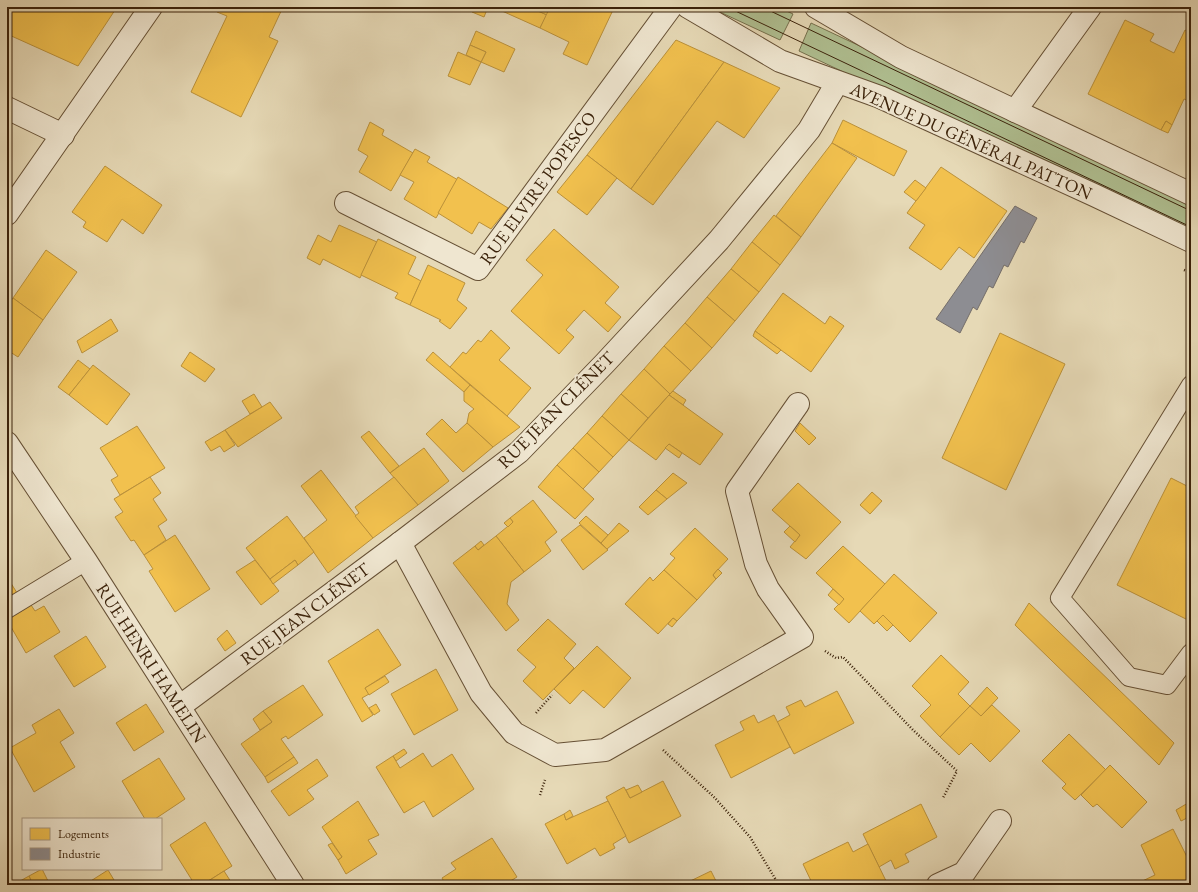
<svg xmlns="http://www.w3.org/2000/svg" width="1198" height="892" viewBox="0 0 1198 892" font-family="'EB Garamond',serif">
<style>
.green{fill:#b0c092;stroke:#76714e}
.homes{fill:#f2c14e;stroke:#bb913a}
.industry{fill:#8d8d92;stroke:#746d69}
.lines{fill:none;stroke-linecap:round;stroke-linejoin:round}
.service-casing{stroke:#665035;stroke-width:20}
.minor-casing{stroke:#665035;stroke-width:24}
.tertiary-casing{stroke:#665035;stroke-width:24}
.path{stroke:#3b220a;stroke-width:2.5;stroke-dasharray:1 2;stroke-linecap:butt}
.service{stroke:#efe6d0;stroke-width:18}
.minor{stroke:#efe6d0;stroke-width:22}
.tertiary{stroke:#efe6d0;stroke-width:22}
.tram{stroke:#3b220a;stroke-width:1}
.labels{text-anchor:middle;stroke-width:4;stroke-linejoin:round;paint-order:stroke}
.street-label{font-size:18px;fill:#3b220a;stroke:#efe6d0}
</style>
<rect width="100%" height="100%" fill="#e6d9b6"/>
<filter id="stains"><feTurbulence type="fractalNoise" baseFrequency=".005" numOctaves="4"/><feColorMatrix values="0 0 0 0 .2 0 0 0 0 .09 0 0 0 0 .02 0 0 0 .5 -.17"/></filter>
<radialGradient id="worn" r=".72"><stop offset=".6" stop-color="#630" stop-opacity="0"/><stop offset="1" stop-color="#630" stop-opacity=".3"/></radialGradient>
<!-- green -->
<g class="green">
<polygon points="709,7 778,7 793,14 780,40"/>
<polygon points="811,23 1191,202 1191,236 799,51"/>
</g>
<!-- homes -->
<g class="homes">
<polygon points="7,7 117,7 78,66 7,34"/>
<polygon points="220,7 283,7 269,37 278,41 241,117 191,92 227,16 217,12"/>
<polygon points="474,7 488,7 484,17 472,12"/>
<polygon points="495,7 504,7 502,11"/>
<polygon points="504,7 529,7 547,15 540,28 502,11"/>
<polygon points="529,7 550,7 547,15"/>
<polygon points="550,7 607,7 613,10 587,65 563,54 569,42 540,28"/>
<polygon points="1125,20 1154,34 1150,41 1174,53 1185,30 1191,33 1191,102 1184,99 1172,125 1166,121 1161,130 1088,94"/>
<polygon points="476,31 515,49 504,72 481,62 486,52 470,45"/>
<polygon points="676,40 724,62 631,189 587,155"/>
<polygon points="470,45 486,52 481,62 466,55"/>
<polygon points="458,52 481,62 470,85 448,76"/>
<polygon points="724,62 780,88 744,138 717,121 653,205 631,189"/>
<polygon points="843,120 907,151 894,176 832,143"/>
<polygon points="1166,121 1172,125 1168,133 1161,130"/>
<polygon points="370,122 384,130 382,135 413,153 391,191 359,172 368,156 358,150"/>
<polygon points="832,143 857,158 801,237 776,216"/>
<polygon points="415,149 430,157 427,162 458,180 436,218 404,199 414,182 400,175"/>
<polygon points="587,155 617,178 587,215 557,192"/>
<polygon points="105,166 162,205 143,234 122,219 107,242 83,227 86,222 72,212"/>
<polygon points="941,167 1007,211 974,258 959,247 941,270 909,248 925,225 907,213"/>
<polygon points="458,177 508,208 491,229 479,222 472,234 438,213"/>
<polygon points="915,180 926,188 916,201 904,192"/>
<polygon points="774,215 801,237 780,265 752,242"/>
<polygon points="339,225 377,242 360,278 323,259 320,265 307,258 318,235 331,242"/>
<polygon points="554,229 619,287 605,303 621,317 608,332 584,310 566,330 574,337 559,354 511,311 543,275 526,260"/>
<polygon points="378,239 416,257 408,274 421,281 410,305 395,298 398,293 361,275"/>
<polygon points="752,242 780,265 759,292 731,269"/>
<polygon points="46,250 77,272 43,320 13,298"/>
<polygon points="428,265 465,283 457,300 467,308 450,329 439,321 441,320 410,305"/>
<polygon points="731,269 759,292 735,321 707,297"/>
<polygon points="783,293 825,324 830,316 844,326 811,372 755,331"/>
<polygon points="707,297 735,321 712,348 685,323"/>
<polygon points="13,298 43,320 18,357 7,350 7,306"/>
<polygon points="111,319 118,331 82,353 77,341"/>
<polygon points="685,323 712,348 691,371 664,346"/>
<polygon points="491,330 510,348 499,360 531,388 507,416 450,367 463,352 466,354 478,340 481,342"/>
<polygon points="755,331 781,350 777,354 753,336"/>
<polygon points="1000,333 1065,364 1006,490 942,458"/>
<polygon points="664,346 691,371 670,394 644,369"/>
<polygon points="190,352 215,369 205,382 181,366"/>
<polygon points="433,352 470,385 464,392 426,360"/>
<polygon points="78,360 90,369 69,395 58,387"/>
<polygon points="93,365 130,394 107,425 69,395"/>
<polygon points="644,369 670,394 648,418 621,394"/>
<polygon points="470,385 520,427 493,447 467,423 469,413 474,409 464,401 464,392"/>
<polygon points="673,391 686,400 683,405 669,395"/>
<polygon points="254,394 262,407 250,414 242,401"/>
<polygon points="621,394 648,418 629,440 602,416"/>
<polygon points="669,395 723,434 700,465 669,444 656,460 629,440"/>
<polygon points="270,402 282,418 238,447 225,430"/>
<polygon points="602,416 629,440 613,457 587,433"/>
<polygon points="442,419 456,433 467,423 493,447 463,472 426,434"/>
<polygon points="800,423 816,438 809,445 795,431"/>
<polygon points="137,426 165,468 120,495 111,480 118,476 100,448"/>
<polygon points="225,430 235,445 224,452 220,446 211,451 205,442"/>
<polygon points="369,431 399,466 390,473 361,437"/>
<polygon points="587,433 613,457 599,472 573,448"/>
<polygon points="669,444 682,453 679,458 665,448"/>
<polygon points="424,448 449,481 418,505 390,473"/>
<polygon points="573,448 599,472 583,489 557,465"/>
<polygon points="557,465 594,499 575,519 538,487"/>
<polygon points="321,470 373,538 328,573 304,538 327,520 301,486"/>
<polygon points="673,473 687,483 667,499 656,490"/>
<polygon points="150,477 161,493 153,499 167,520 158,526 166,540 144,555 134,540 131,541 115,517 123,512 114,499"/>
<polygon points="394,477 418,505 373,538 355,516 359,513 355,507"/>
<polygon points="1171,478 1191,488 1190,621 1117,585"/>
<polygon points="798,483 841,522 806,559 790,547 800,535 772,510"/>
<polygon points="656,490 667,499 648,515 639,507"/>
<polygon points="872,492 882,501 870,514 860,505"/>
<polygon points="533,500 557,532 545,542 551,551 524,572 496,536 513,522 510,518"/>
<polygon points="287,516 314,552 298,565 295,560 270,579 246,548"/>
<polygon points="586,516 608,535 601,543 579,523"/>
<polygon points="510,518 513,522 508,527 504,523"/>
<polygon points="619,523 629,531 607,549 601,543"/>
<polygon points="580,525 608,550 583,570 561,540"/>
<polygon points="790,526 800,535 795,542 784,532"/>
<polygon points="695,528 728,559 713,575 716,579 697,600 664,570 675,558 670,554"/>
<polygon points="175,535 210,589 175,612 149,571 153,569 144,555"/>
<polygon points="496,536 524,572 511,582 507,604 519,620 506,631 453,563 475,546 478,550"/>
<polygon points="481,541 484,545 478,550 475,546"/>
<polygon points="843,546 885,584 849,623 834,609 844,599 816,573"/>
<polygon points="255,560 279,591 261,605 236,572"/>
<polygon points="295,560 298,565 273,584 270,579"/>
<polygon points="718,569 722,573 716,579 713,575"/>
<polygon points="664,570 697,600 677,621 673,618 658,634 625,604 650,577 653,581"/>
<polygon points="894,574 937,613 910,642 883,615 874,624 860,611"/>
<polygon points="7,577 19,596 7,604"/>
<polygon points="833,589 844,599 839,605 828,595"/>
<polygon points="1029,603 1174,743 1159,765 1015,625"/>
<polygon points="31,605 35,611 44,606 60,632 26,653 7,620"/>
<polygon points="883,615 893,625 887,631 877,621"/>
<polygon points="673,618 677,621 672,627 668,624"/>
<polygon points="548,619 576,644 564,658 574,668 543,700 523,681 536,667 517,650"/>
<polygon points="378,629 401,665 365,688 369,694 362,698 373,715 362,722 328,661"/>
<polygon points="227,630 236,643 225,651 217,639"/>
<polygon points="86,636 106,667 74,687 54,656"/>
<polygon points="597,646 631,678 604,708 583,690 570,704 554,689"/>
<polygon points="941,655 969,682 958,694 970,706 940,737 920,716 931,705 912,686"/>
<polygon points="436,669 458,710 414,735 391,694"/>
<polygon points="385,676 389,682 369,695 365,688"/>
<polygon points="303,685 323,715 288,739 286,736 281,739 294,757 265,777 241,744 272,722 263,711"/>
<polygon points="987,687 998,698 981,716 970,706"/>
<polygon points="837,691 854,723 794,754 777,722 790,715 786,707 801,700 805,707"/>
<polygon points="146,704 164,732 134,751 116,723"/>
<polygon points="376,704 380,711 374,715 369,708"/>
<polygon points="992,705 1020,731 990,762 971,743 959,755 940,737 970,706 981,716"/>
<polygon points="59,709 74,733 60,742 75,767 34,792 10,748 36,733 32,725"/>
<polygon points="263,711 272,722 260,730 253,719"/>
<polygon points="754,715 758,723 774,715 790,747 731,778 715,745 744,730 740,722"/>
<polygon points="1069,734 1106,770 1075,800 1062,788 1066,784 1042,761"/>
<polygon points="404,749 407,753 396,761 393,756"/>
<polygon points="423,753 432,767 452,754 474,789 433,817 424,801 404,813 376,767 393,756 400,768"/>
<polygon points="294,757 298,763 268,783 265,777"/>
<polygon points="159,758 185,799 155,819 145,819 122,781"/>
<polygon points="317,759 328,776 307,790 314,799 289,816 271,791"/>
<polygon points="1110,765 1147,802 1122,828 1097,804 1093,807 1081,795"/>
<polygon points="663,781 681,816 629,843 606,797 624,787 630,798"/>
<polygon points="638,785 642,792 630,798 626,790"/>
<polygon points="358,801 379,835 368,840 377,854 346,874 338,860 342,857 322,827"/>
<polygon points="608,801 626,836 613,844 615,848 600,856 595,848 567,864 545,824 564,814 566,820"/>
<polygon points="1188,803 1191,809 1191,816 1181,821 1176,810"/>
<polygon points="921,804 937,837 905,854 909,862 895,869 891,860 879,867 863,834"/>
<polygon points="570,810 573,816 566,820 564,814"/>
<polygon points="205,822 232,866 202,885 195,885 170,845"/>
<polygon points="1173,829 1191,865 1191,878 1177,885 1134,885 1155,875 1141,845"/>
<polygon points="492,838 517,877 504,885 446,885 442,878 456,869 451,863"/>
<polygon points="848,842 853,852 868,844 888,885 851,885 849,881 842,885 813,885 803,864"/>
<polygon points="332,843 342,857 338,860 328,845"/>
<polygon points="42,869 50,885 33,885 29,876"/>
<polygon points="108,870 117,885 86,885 86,884"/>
<polygon points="224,871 233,885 202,885"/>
<polygon points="711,871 718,885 682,885"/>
<polygon points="29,876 33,885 13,885"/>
</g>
<!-- industry -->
<polygon class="industry" points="1015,206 1037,218 1024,243 1021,241 1008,267 1004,265 993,288 989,286 977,310 973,307 960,333 936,319"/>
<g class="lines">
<defs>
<g id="service">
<polyline points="1191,385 1060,598 1129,677 1167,685 1191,653"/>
<polyline points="7,609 86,561"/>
</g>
<g id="minor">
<polyline points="7,108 63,135"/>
<polyline points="1015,111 1090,7"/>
<polyline points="346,203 478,269 671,7"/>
<polyline points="7,214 151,7"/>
<polyline points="7,443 86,561 293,885"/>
<polyline points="400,543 481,693 514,733 555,755 605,750 802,637 768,589 756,564 737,491 798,404"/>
<polyline points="179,707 400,543 519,452 605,363 719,240 809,130 837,83"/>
<polyline points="938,885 964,873 1000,821"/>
</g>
<g id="tertiary">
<polyline points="688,7 780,61 880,97 1094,195 1191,241"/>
<polyline points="816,7 901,57 1191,194"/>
</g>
</defs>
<!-- service casing -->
<use href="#service" class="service-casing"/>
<!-- minor casing -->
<use href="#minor" class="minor-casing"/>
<!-- tertiary casing -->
<use href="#tertiary" class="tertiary-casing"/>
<!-- path -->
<g class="path">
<polyline points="1184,270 1191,273"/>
<polyline points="825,651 836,658 843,657 913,730 957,771 943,798"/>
<polyline points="536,713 552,695"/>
<polyline points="663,750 715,798 750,837 779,885"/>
<polyline points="540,795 545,780"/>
</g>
<!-- service -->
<use href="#service" class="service"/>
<!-- minor -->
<use href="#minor" class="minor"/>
<!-- tertiary -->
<use href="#tertiary" class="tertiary"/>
<!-- tram -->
<g class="tram">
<polyline points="727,7 1191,227"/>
<polyline points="762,7 1191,211"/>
</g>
</g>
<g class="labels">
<!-- street labels -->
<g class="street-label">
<text transform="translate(971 141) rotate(24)" y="6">AVENUE DU GÉNÉRAL PATTON</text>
<text transform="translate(538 188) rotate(-54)" y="6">RUE ELVIRE POPESCO</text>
<text transform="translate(556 410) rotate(-45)" y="6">RUE JEAN CLÉNET</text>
<text transform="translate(305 614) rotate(-37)" y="6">RUE JEAN CLÉNET</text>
<text transform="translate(151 663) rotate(57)" y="6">RUE HENRI HAMELIN</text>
</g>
</g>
<!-- margin -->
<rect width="1198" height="892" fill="none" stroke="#e6d9b6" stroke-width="24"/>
<rect x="8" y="8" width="1182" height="876" fill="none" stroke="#3b220a" stroke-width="2"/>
<rect x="12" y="12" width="1174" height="868" fill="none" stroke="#3b220a"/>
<!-- legend -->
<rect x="22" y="818" width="140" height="52" fill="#efe6d0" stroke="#a79881"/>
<rect x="30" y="828" width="20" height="12" fill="#f2c14e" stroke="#a79881"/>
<text x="58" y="838" font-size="12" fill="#3b220a">Logements</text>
<rect x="30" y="848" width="20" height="12" fill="#8d8d92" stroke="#a79881"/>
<text x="58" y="858" font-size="12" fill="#3b220a">Industrie</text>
<rect width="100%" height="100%" filter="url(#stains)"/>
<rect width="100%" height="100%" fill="url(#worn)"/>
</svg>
